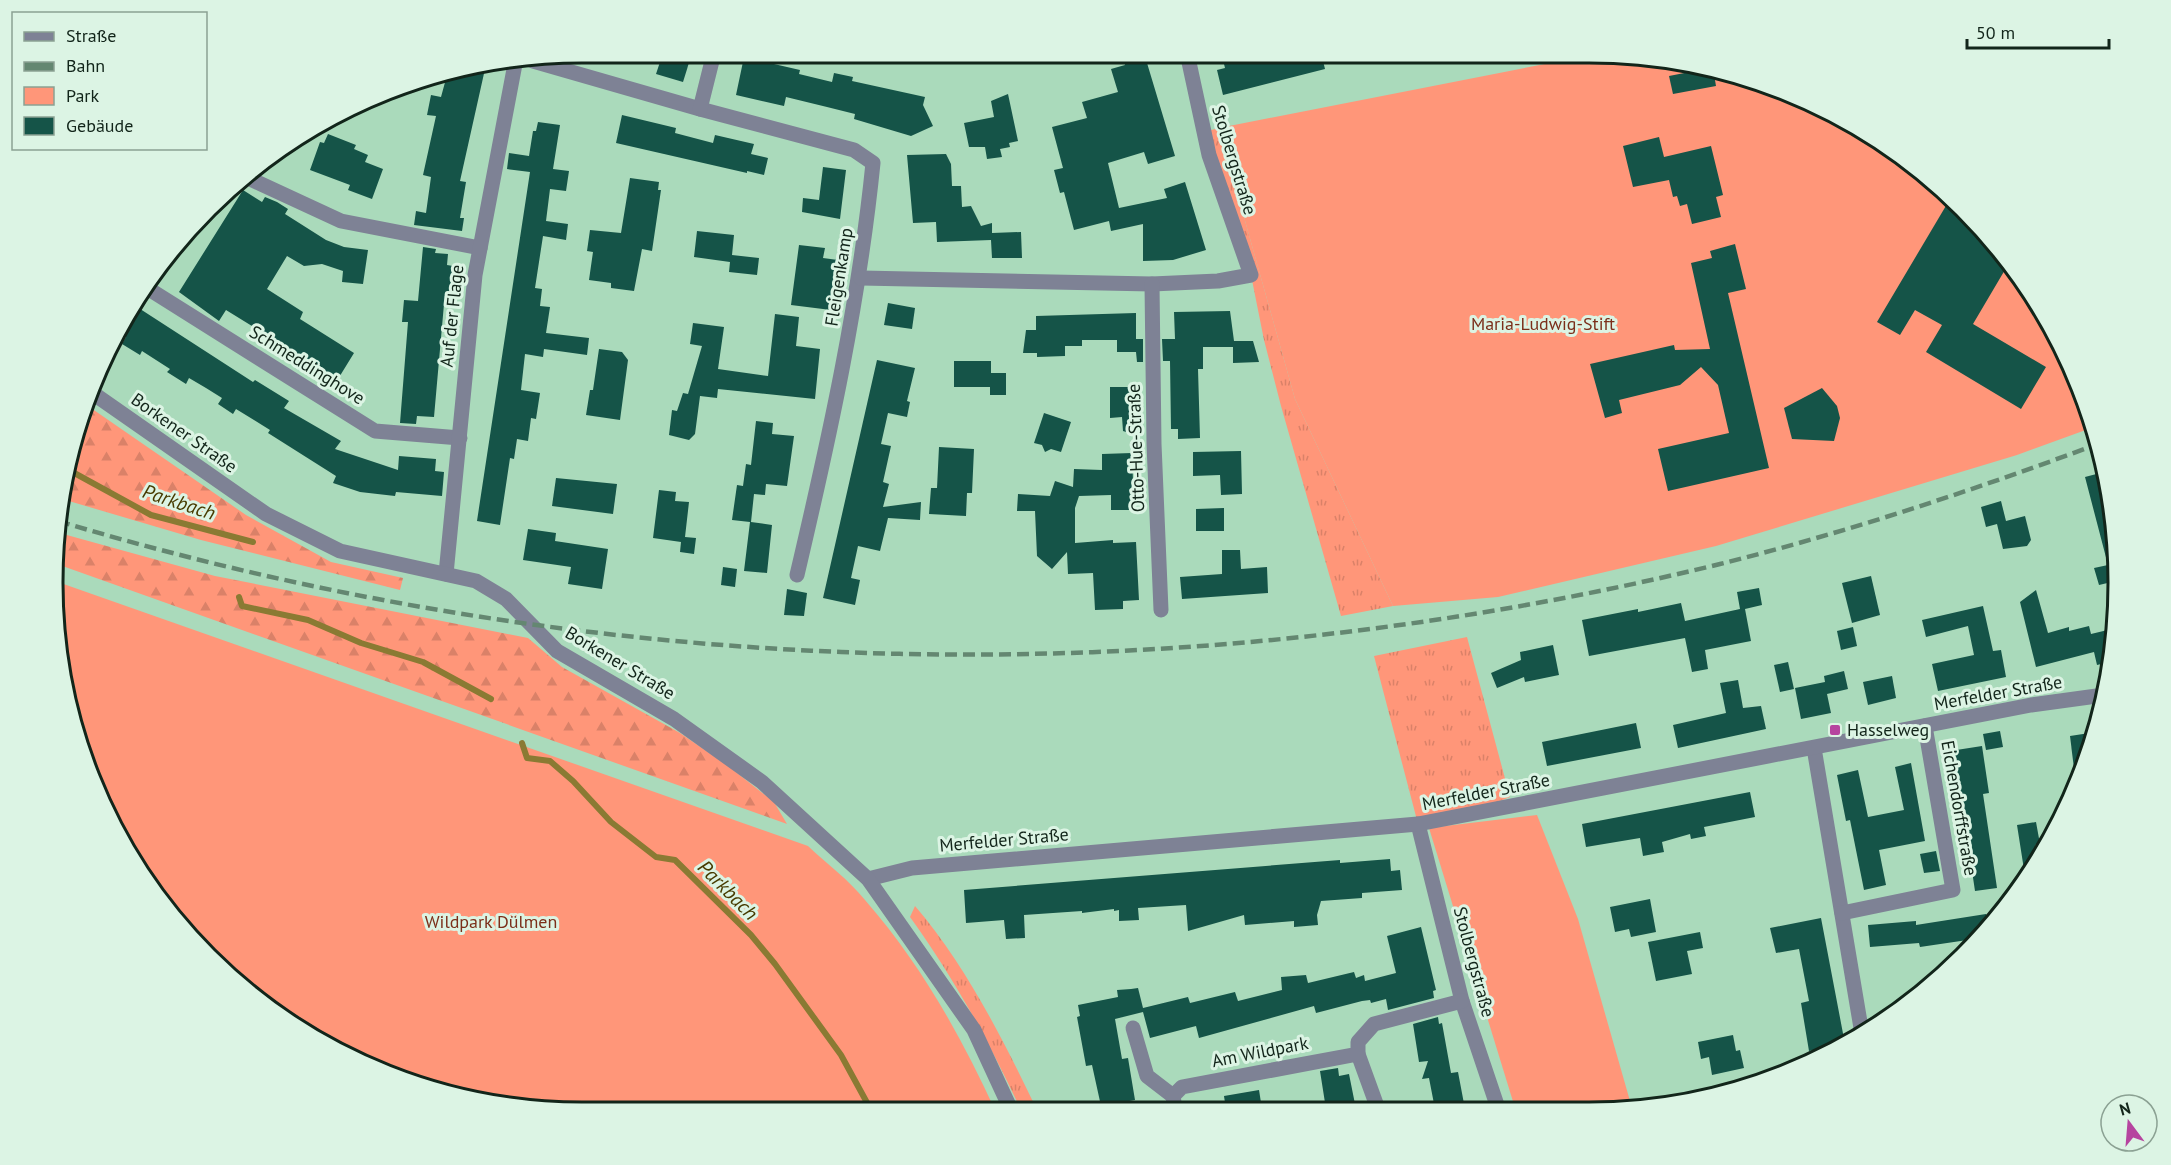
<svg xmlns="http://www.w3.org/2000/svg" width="2171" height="1165" viewBox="0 0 2171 1165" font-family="'PT Sans',sans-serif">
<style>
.grass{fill:url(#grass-tufts)}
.forest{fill:url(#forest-firs)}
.park{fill:#ff9679}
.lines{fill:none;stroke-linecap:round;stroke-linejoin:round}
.stream{stroke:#8a7a33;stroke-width:6}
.building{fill:#155448}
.minor{stroke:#7e8295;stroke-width:15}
.tertiary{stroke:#7e8295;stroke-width:15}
.rail{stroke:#648771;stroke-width:4.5;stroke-dasharray:12 6;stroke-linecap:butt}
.poi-dot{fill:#b6449f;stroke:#dcf4e4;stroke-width:2}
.labels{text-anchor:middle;stroke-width:6;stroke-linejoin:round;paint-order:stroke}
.street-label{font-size:18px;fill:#12251a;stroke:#dcf4e4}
.park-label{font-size:18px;fill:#7b2f1a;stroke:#dcf4e4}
.poi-label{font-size:18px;fill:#12251a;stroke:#dcf4e4;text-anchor:start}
.water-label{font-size:20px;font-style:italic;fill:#473b00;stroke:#dcf4e4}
.rim{fill:none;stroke:#12251a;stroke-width:3}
</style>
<defs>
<pattern id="grass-tufts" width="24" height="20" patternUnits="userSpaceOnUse" patternTransform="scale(1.5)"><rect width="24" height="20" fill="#ff9679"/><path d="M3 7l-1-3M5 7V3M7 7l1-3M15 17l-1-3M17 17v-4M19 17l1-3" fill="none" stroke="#da8168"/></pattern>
<pattern id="forest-firs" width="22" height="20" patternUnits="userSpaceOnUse" patternTransform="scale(1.5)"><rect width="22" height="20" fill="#ff9679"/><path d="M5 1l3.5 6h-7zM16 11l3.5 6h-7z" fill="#da8168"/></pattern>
</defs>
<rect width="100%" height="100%" fill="#aadabb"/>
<!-- grass -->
<g class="grass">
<polygon points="1219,128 1295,399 1393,606 1341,616 1281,406 1264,340 1251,275 1203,132"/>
<polygon points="1467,637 1510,797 1465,815 1418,824 1374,656"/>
<path d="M 915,906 C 965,964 1004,1041 1037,1110 L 1021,1110 C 989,1042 954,978 910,917 Z"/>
</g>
<!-- forest -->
<g class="forest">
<polygon points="88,406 246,515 331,562 403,578 400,590 201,540 62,499 70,446"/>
<polygon points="56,532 215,576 528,638 562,667 680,733 727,765 774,802 787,824 54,563"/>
</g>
<!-- park -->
<g class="park">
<polygon points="1667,61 1726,71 1823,107 1911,162 1987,233 2048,318 2090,412 2094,427 2017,455 1716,546 1498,597 1393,606 1295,399 1219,128 1550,63 1657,65"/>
<path d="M 55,581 L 808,846 C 827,864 849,880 865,900 C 920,963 960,1034 995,1110 L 548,1111 L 446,1095 L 348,1058 L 207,957 L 107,817 L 57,651 Z"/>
<polygon points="1537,815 1578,919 1632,1108 1515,1108 1429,828"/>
</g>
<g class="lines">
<!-- stream -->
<g class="stream">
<polyline points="67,469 151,515 253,542"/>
<polyline points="239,597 242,606 308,620 361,643 423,662 491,699"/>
<polyline points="522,743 527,758 550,761 573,781 611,822 656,857 675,860 751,935 775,964 841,1055 871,1110"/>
</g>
</g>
<!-- building -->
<g class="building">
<polygon points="663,53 692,53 683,82 656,74"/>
<polygon points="1122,53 1144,53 1175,156 1148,164 1144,152 1108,163 1119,208 1167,198 1164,189 1185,182 1206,250 1173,260 1143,261 1143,224 1111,231 1109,221 1074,230 1064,192 1060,193 1054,170 1063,168 1052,127 1087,118 1082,102 1118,92 1111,69 1125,65"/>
<polygon points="1266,53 1321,53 1325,69 1223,95 1217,70 1225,68 1224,64"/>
<polygon points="744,57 800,70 799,74 832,82 834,73 853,77 852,81 925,97 923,105 933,126 911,136 854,119 855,114 827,107 786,97 784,106 736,95"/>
<polygon points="1710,68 1713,69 1716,86 1673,94 1669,76"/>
<polygon points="485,69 460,181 466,182 460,218 464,218 462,231 414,225 416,211 426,213 431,177 423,175 436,116 427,115 431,95 441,97 447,75"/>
<polygon points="1008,94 1018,141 1009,143 1010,147 1000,149 1002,157 987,159 985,147 969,147 964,123 994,117 991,101"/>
<polygon points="622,115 676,128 675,133 713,143 715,135 754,144 751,154 768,158 764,175 747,171 747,173 616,143"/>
<polygon points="538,122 560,125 553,169 569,171 566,191 550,189 546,221 568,224 566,240 543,236 535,288 542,289 540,306 550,307 546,333 589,338 587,355 544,349 543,357 525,354 521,390 540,393 536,419 531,418 528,441 517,439 514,459 510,458 500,525 477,521 530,172 507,169 509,153 529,156 533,131 536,131"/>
<polygon points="328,134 356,145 354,149 368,155 365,162 383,169 372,199 348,190 350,185 310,170 320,142 324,143"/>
<polygon points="1659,137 1664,157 1711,146 1723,195 1716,197 1721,217 1692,224 1687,204 1680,206 1677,196 1673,197 1669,180 1633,187 1623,146"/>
<polygon points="946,154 951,164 952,186 961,186 962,207 971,206 981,226 992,223 992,233 1021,232 1022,258 992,258 991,240 937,242 936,222 913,223 907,155"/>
<polygon points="823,167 846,170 840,219 802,212 803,198 819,200"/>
<polygon points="630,178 659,182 658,190 661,190 652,251 642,249 634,291 611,288 611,283 589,280 593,252 587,251 590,230 621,233"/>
<polygon points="243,190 262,202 265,197 277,202 288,209 285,214 326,240 344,247 368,250 363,284 342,282 343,271 322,264 304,266 287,256 267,289 303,312 300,319 354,353 338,379 226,310 219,321 179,292"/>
<polygon points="1950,199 1987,233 2009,263 1973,324 2046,367 2021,409 1926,352 1942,325 1915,310 1900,335 1877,322"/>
<polygon points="697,231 734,235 732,255 759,258 757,275 729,272 730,262 694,257"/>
<polygon points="1735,244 1746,289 1728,293 1769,468 1668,491 1658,449 1729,433 1718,385 1701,367 1680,385 1619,400 1622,413 1605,418 1590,364 1674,345 1675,350 1710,349 1691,263 1712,258 1710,251"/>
<polygon points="799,245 825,248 823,258 838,260 831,310 791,305"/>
<polygon points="423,247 436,249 435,253 448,254 447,265 453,266 450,304 444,304 434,417 417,416 416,424 400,423 408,322 402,322 404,300 418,301"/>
<polygon points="888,303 915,308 912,329 884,325"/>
<polygon points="134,305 253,382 255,380 289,401 284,408 341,441 335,449 398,470 399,456 436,459 435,471 444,472 442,496 396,492 395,496 360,492 333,483 336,476 268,433 270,430 236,409 233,414 218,404 222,398 206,388 189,378 186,384 167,372 170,369 142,351 140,355 122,344 126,337 121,334"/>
<polygon points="1230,311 1234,341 1253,341 1259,362 1233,363 1233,347 1203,347 1203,369 1198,369 1200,438 1178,439 1178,429 1171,429 1170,361 1163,361 1162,339 1175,339 1174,312"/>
<polygon points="1136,313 1136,339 1143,339 1143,362 1137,362 1136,352 1117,352 1117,340 1082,340 1082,346 1065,346 1065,356 1037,357 1037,353 1023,353 1026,330 1036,330 1036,316"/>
<polygon points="775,314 799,317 796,346 820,349 815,399 718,389 717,398 700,396 695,434 689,440 669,435 672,410 677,411 683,393 688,394 702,346 690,344 693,323 724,327 718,369 768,376"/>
<polygon points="599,349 622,352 628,360 620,420 586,415 590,390 593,390"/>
<polygon points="877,360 915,368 907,401 910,402 907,417 888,413 881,444 891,446 883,482 889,484 883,507 921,502 920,520 888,518 880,551 858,546 851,578 860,580 855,605 823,598"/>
<polygon points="954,361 991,361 991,373 1006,373 1006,395 990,395 990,387 954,387"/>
<polygon points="1110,387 1139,387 1139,436 1123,431 1122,417 1110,418"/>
<polygon points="1822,388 1837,406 1840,418 1834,441 1792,439 1784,408"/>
<polygon points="1044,413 1071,422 1061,452 1051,449 1045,452 1042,445 1034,443"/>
<polygon points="756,421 773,423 772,434 794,436 787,486 766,484 765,495 754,494 751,522 772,525 767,573 744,571 750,522 732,520 737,485 743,486 746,464 751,465"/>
<polygon points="939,447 974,449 972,493 967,493 966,516 929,514 931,488 937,488"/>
<polygon points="1241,451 1242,494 1221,495 1220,475 1193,476 1193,452"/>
<polygon points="1132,453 1134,510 1111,510 1111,495 1079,496 1075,508 1075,543 1113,540 1113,543 1136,542 1139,600 1123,601 1123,609 1095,610 1093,573 1068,574 1067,552 1052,569 1037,556 1035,511 1017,511 1018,494 1050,496 1055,481 1073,487 1074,469 1102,470 1102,454"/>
<polygon points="2104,472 2114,514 2116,581 2099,585 2094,568 2108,565 2085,477"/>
<polygon points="556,478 617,484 613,514 552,506"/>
<polygon points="659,490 676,492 675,501 689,502 685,537 696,538 694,554 680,552 681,542 653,538"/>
<polygon points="2001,501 2006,521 2025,516 2031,540 2027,546 2003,549 1997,524 1986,527 1981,507"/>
<polygon points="1224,508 1224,531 1196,531 1196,509"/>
<polygon points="528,529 556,533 555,541 608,549 602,589 568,584 571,567 523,560"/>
<polygon points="1222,550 1240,550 1241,569 1267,567 1268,593 1182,599 1180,577 1222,574"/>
<polygon points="723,567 737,569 735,587 721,585"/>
<polygon points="1871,576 1880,615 1852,623 1842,583"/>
<polygon points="1759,588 1762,605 1745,609 1751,641 1705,650 1708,669 1692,672 1685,638 1589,656 1582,620 1638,609 1638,612 1681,603 1685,621 1740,609 1737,592"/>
<polygon points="787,589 807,593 804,616 784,615"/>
<polygon points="2036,590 2048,633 2069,627 2069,631 2089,626 2091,634 2116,628 2110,662 2097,665 2094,652 2036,667 2020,602"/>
<polygon points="1983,606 1993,651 2001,650 2006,677 1938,691 1932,664 1974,655 1968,626 1926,637 1922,620"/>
<polygon points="1853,627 1857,646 1841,650 1837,631"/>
<polygon points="1553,645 1559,675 1525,682 1524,677 1497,688 1491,673 1521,660 1520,652"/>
<polygon points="1788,662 1794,689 1780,692 1774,665"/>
<polygon points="1844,671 1848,689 1827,694 1831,713 1801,719 1795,688 1825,682 1824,676"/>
<polygon points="1892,676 1896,698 1868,705 1863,682"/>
<polygon points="1738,680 1743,708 1761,706 1766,729 1678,748 1673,725 1726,713 1720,683"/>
<polygon points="1636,723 1641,748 1547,766 1542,742"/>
<polygon points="2000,731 2003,747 1986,750 1983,734"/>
<polygon points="2096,732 2087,756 2076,785 2070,736"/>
<polygon points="1982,746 1989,793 1983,794 1997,888 1975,891 1961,797 1957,798 1950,751"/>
<polygon points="1911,763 1925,841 1879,850 1886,885 1864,890 1850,820 1846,821 1837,775 1858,770 1868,817 1904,810 1895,767"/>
<polygon points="1750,792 1755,817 1704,827 1706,836 1691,839 1690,834 1662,842 1664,852 1643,856 1640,838 1586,847 1582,824"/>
<polygon points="2036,822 2040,844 2035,845 2037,858 2025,876 2017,825"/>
<polygon points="1936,851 1940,871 1924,873 1920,854"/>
<polygon points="1390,859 1391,871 1400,870 1402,890 1362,893 1362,898 1321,901 1317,915 1318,925 1294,927 1294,921 1245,925 1244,915 1188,931 1186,905 1138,908 1139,920 1119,921 1119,910 1114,911 1114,909 1082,913 1082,911 1024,915 1025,938 1006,939 1004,920 966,923 964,890 1340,860 1340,863"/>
<polygon points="1650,899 1656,932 1631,937 1629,929 1615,932 1610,907"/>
<polygon points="1986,914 1987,918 1997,917 1981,938 1920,947 1919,943 1870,947 1868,925 1916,921 1916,925"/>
<polygon points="1821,918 1845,1044 1809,1051 1801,1003 1809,1001 1799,949 1776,953 1770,928"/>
<polygon points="1421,927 1436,990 1433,991 1434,998 1388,1010 1386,999 1371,1003 1370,1000 1362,1001 1316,1013 1314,1006 1199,1038 1196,1026 1150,1038 1143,1012 1115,1019 1122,1059 1128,1058 1135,1100 1101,1106 1092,1065 1086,1066 1077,1017 1080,1016 1078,1005 1118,997 1117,990 1131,989 1138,988 1143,1008 1188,997 1190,1003 1235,992 1238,1001 1282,990 1281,977 1306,975 1308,983 1354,972 1356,978 1364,975 1365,981 1396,973 1387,936"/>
<polygon points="1700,932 1703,948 1687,951 1692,974 1656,981 1648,942"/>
<polygon points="1438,1017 1439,1024 1442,1023 1451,1073 1458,1072 1465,1109 1435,1109 1429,1078 1422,1079 1428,1061 1419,1062 1413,1024"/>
<polygon points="1733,1035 1736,1051 1740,1050 1744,1068 1712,1075 1709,1057 1701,1059 1698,1042"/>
<polygon points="1338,1068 1339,1076 1349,1074 1356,1109 1326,1109 1320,1071"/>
<polygon points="1259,1090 1262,1109 1226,1109 1224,1096"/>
</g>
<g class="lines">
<!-- minor -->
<g class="minor">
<path d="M 533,61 L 700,109 L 854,150 L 873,163 C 859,303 829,439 797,575"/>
<polyline points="700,109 714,53"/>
<polyline points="246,177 341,221 480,248"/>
<polyline points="861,278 1152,284 1218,281 1251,275 1209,155 1187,53"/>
<polyline points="1152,284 1154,444 1161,610"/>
<polyline points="144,286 375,431 460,438"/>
<polyline points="446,574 475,275 515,64"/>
<polyline points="1814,748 1862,1034"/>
<polyline points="1418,824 1462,1001 1498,1108"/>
<polyline points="868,879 912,868 1418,824 2031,705 2104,695"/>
<polyline points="1842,913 1953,890 1925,726"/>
<polyline points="1133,1028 1147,1076 1173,1096"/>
<polyline points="1358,1054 1378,1109"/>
<polyline points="1175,1109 1173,1096 1182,1087 1358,1054 1358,1042 1374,1024 1462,1001"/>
</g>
<!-- tertiary -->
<polyline class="tertiary" points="94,394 266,514 340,551 476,581 506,599 557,651 674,719 762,782 868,879 974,1030 1011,1110"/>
<!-- rail -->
<path class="rail" d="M 58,521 C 598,683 1172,698 1720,564 C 1848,532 1974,490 2098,444"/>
</g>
<!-- markers -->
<rect class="poi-dot" x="1829" y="724" width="12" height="12" rx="3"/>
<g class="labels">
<!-- street labels -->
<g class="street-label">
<text transform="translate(1234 160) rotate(73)" y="6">Stolbergstraße</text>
<text transform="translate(839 277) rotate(-81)" y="6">Fleigenkamp</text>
<text transform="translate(452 316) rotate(-84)" y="6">Auf der Flage</text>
<text transform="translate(307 365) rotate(32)" y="6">Schmeddinghove</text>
<text transform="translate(184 433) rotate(35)" y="6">Borkener Straße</text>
<text transform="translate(1136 448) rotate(-92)" y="6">Otto-Hue-Straße</text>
<text transform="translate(620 663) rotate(31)" y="6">Borkener Straße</text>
<text transform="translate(1998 693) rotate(-10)" y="6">Merfelder Straße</text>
<text transform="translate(1486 792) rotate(-11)" y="6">Merfelder Straße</text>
<text transform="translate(1959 808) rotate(80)" y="6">Eichendorffstraße</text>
<text transform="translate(1004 840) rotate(-5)" y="6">Merfelder Straße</text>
<text transform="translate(1474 962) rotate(75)" y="6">Stolbergstraße</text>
<text transform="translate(1260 1052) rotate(-11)" y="6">Am Wildpark</text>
</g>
<!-- park labels -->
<g class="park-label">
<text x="1543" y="330">Maria-Ludwig-Stift</text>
<text x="491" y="928">Wildpark Dülmen</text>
</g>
<!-- poi labels -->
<g class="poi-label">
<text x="1847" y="736">Hasselweg</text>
</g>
<!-- water labels -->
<g class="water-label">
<text transform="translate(179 502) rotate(18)" y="7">Parkbach</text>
<text transform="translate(728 890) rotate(45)" y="7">Parkbach</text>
</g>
</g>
<!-- crop -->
<path d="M0 0H2171V1165H0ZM582 63H1589A519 519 0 0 1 2108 582V583A519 519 0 0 1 1589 1102H582A519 519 0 0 1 63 583V582A519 519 0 0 1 582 63Z" fill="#dcf4e4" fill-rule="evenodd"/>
<path class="rim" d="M582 63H1589A519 519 0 0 1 2108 582V583A519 519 0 0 1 1589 1102H582A519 519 0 0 1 63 583V582A519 519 0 0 1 582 63Z"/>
<!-- legend -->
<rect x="12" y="12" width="195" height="138" fill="#dcf4e4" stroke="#8ba193" stroke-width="1.5"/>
<rect x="24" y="32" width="30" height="9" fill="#7e8295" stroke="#8ba193" stroke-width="1.5"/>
<text x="66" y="42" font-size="18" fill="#12251a">Straße</text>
<rect x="24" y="62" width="30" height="9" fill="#648771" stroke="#8ba193" stroke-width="1.5"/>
<text x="66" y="72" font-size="18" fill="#12251a">Bahn</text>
<rect x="24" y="87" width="30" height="18" fill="#ff9679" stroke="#8ba193" stroke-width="1.5"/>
<text x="66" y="102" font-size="18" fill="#12251a">Park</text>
<rect x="24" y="117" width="30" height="18" fill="#155448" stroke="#8ba193" stroke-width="1.5"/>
<text x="66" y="132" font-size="18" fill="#12251a">Gebäude</text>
<!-- north arrow -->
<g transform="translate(2129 1123) rotate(344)"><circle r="28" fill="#dcf4e4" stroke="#8ba193" stroke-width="1.5"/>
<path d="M0-4.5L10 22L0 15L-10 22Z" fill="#b6449f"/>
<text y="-9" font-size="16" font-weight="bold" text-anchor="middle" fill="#12251a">N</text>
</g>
<!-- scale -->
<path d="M1967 39v9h142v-9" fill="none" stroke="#12251a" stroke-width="3"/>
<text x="1976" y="39" font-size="18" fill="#12251a" stroke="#dcf4e4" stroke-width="4.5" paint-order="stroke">50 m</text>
</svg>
